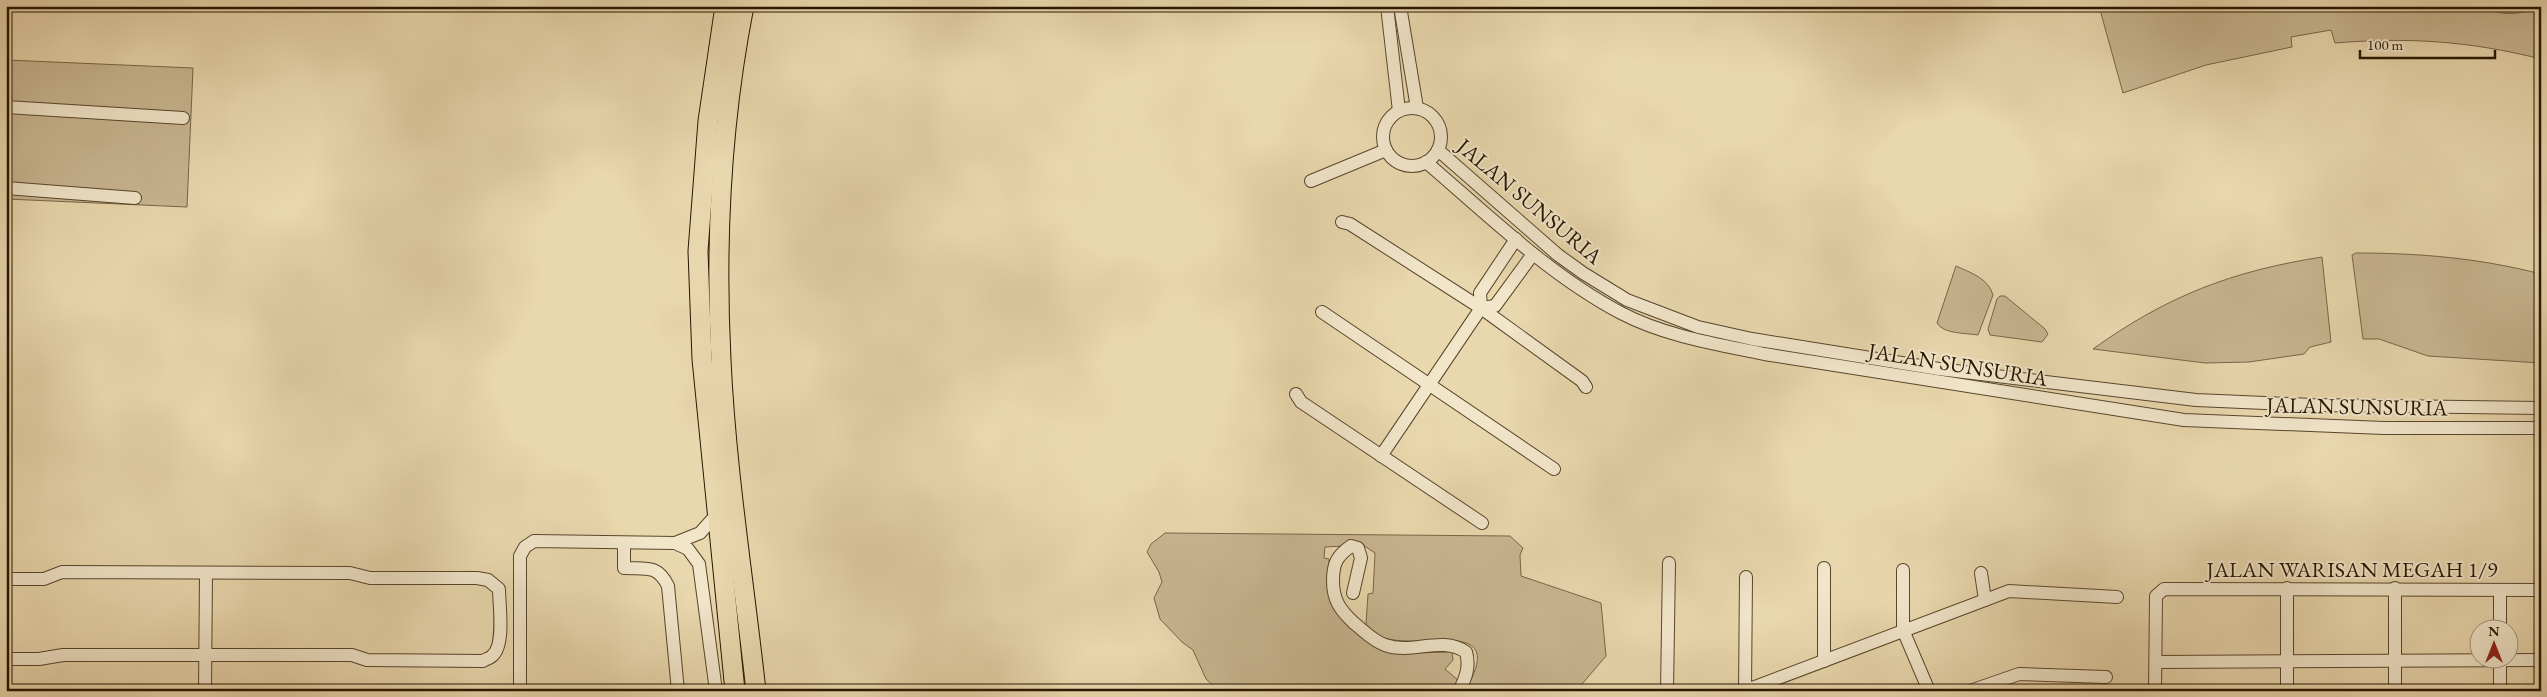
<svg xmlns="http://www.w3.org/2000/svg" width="2547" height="697" viewBox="0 0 2547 697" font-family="'EB Garamond',serif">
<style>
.green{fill:#c8b690;stroke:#786648}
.water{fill:#a79572;stroke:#746244}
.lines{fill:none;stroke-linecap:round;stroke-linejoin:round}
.minor-casing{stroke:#58462b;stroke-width:14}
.highway-casing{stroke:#281600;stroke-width:21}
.minor{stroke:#f1e5ca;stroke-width:12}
.highway{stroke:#e9d7ad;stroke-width:19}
.labels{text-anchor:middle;stroke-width:4;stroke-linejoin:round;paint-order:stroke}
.street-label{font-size:22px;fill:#281600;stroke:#f1e5ca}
</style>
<rect width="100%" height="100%" fill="#e9d7ad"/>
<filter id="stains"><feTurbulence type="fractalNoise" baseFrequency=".004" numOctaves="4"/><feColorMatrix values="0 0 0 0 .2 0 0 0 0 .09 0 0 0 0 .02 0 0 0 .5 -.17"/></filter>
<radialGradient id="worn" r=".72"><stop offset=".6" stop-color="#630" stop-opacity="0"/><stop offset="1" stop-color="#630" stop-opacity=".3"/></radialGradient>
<!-- green -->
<g class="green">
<path d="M 2099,6 L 2541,6 L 2541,59 C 2469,41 2409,37 2335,43 L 2331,30 L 2291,37 L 2292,47 L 2206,65 L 2123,93 Z"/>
<polygon points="6,60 193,68 187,207 6,199"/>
<path d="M 2356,253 C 2419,253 2479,258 2541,274 L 2541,363 L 2428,356 L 2379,339 L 2363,339 L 2352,255 Z"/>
<path d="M 2322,257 L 2331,342 L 2310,347 L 2304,354 L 2249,362 L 2205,363 L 2093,349 C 2167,296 2232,271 2322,257 Z"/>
<path d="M 1956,266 C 1971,273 1988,278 1993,295 L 1978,335 C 1966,333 1943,334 1937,323 Z"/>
<polygon points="2000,296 2005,296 2045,329 2048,334 2042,342 1990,335 1988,329 1997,299"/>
<path d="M 1165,533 L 1510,536 L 1523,548 L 1520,555 L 1521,576 L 1601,603 L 1606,656 L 1576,691 L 1465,691 C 1518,601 1386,668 1366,624 L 1368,594 L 1373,593 L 1375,553 L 1363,545 L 1325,547 L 1324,558 L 1329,559 L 1329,588 L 1359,632 L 1412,653 L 1452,652 L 1453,660 L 1445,669 L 1458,680 L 1452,691 L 1219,691 L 1206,679 L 1193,650 L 1182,642 L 1160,619 L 1154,598 L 1162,582 L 1159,572 L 1147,552 L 1151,544 Z"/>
</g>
<!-- water -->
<path class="water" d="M 2477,6 L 2541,6 L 2541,8 C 2517,15 2501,16 2477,6 Z"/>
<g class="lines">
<defs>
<g id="minor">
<polyline points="1387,6 1399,111"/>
<polyline points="1400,6 1417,108"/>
<polyline points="6,107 183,118"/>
<circle cx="1412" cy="137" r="29"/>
<polyline points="1438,150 1558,255 1583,273 1627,300 1698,327 1752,339 1939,369 2196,400 2312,405 2541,408"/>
<path d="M 1426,162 C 1487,214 1549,275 1621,313 C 1665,336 1716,344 1764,354 L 2184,420 L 2384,428 L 2541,428"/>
<polyline points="1311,181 1386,150"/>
<polyline points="6,188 135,198"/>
<polyline points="1342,222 1350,224 1481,308 1582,381 1586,387"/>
<polyline points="1481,308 1495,306 1533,254"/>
<polyline points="1322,312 1554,469"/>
<polyline points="1296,394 1301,402 1482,523"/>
<polyline points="1381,456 1481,308 1480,293 1516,239"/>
<path d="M 624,543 L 624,568 C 646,569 657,564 668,586 L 678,691"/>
<polyline points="675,543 688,549 699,564 716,691"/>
<polyline points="1824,568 1824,661"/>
<polyline points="1903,570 1903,630 1929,691"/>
<polyline points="1981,573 1985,600"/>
<path d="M 6,579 L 44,579 L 62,572 L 350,573 L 370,578 L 477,578 L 488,580 L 499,589 C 499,604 505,644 493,655 C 491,658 486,659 483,661 L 367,660 L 352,655 L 63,655 L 39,659 L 6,659"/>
<polyline points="2500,590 2500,630"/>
<path d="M 1353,593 L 1361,558 L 1358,548 L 1351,546 C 1337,556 1333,563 1333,581 C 1333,600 1340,610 1354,623 C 1364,631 1373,641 1385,645 C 1413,655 1441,635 1466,652 C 1470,666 1466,678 1459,691"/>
<polyline points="2500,660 2500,691"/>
<polyline points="2156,662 2541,660"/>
<polyline points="1745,690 1746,577"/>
<polyline points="205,691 206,573"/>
<polyline points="520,691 520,556 525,547 534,541 675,543 700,533 718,513"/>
<polyline points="1667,691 1669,563"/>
<polyline points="1744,691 2009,591 2117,597"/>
<polyline points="1970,691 2019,674 2106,677"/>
<polyline points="2155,691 2156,596 2164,589 2541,590"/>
<polyline points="2287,691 2287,588"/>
<polyline points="2395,691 2395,588"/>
</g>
<g id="highway">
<polyline points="725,6 708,121 698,251 702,359 735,691"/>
<path d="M 744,6 C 721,123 715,241 721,360 C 726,470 744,581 756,691"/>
</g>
</defs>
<!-- minor casing -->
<use href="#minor" class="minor-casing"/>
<!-- highway casing -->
<use href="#highway" class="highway-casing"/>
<!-- minor -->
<use href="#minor" class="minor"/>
<!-- highway -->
<use href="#highway" class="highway"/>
</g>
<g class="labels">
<!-- street labels -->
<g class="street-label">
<text transform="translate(1530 201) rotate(40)" y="8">JALAN SUNSURIA</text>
<text transform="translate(1958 364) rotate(9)" y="8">JALAN SUNSURIA</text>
<text transform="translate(2357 406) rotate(1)" y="8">JALAN SUNSURIA</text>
<text x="2352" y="577">JALAN WARISAN MEGAH 1/9</text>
</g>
</g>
<!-- margin -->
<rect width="2547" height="697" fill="none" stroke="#e9d7ad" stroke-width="25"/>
<rect x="8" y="8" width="2532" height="682" fill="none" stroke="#281600" stroke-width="2.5"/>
<rect x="12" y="12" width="2522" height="672" fill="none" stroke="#281600"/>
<!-- north arrow -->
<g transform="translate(2494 644)"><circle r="24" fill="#f1e5ca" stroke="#a19279"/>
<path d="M0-4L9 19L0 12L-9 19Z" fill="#8f2418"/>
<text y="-8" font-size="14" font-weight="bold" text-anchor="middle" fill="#281600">N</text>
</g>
<!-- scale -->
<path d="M2360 50v8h135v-8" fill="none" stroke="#281600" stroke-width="2.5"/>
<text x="2367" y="50" font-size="15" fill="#281600" stroke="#f1e5ca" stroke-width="4" paint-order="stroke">100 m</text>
<rect width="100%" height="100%" filter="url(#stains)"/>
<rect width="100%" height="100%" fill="url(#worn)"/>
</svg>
